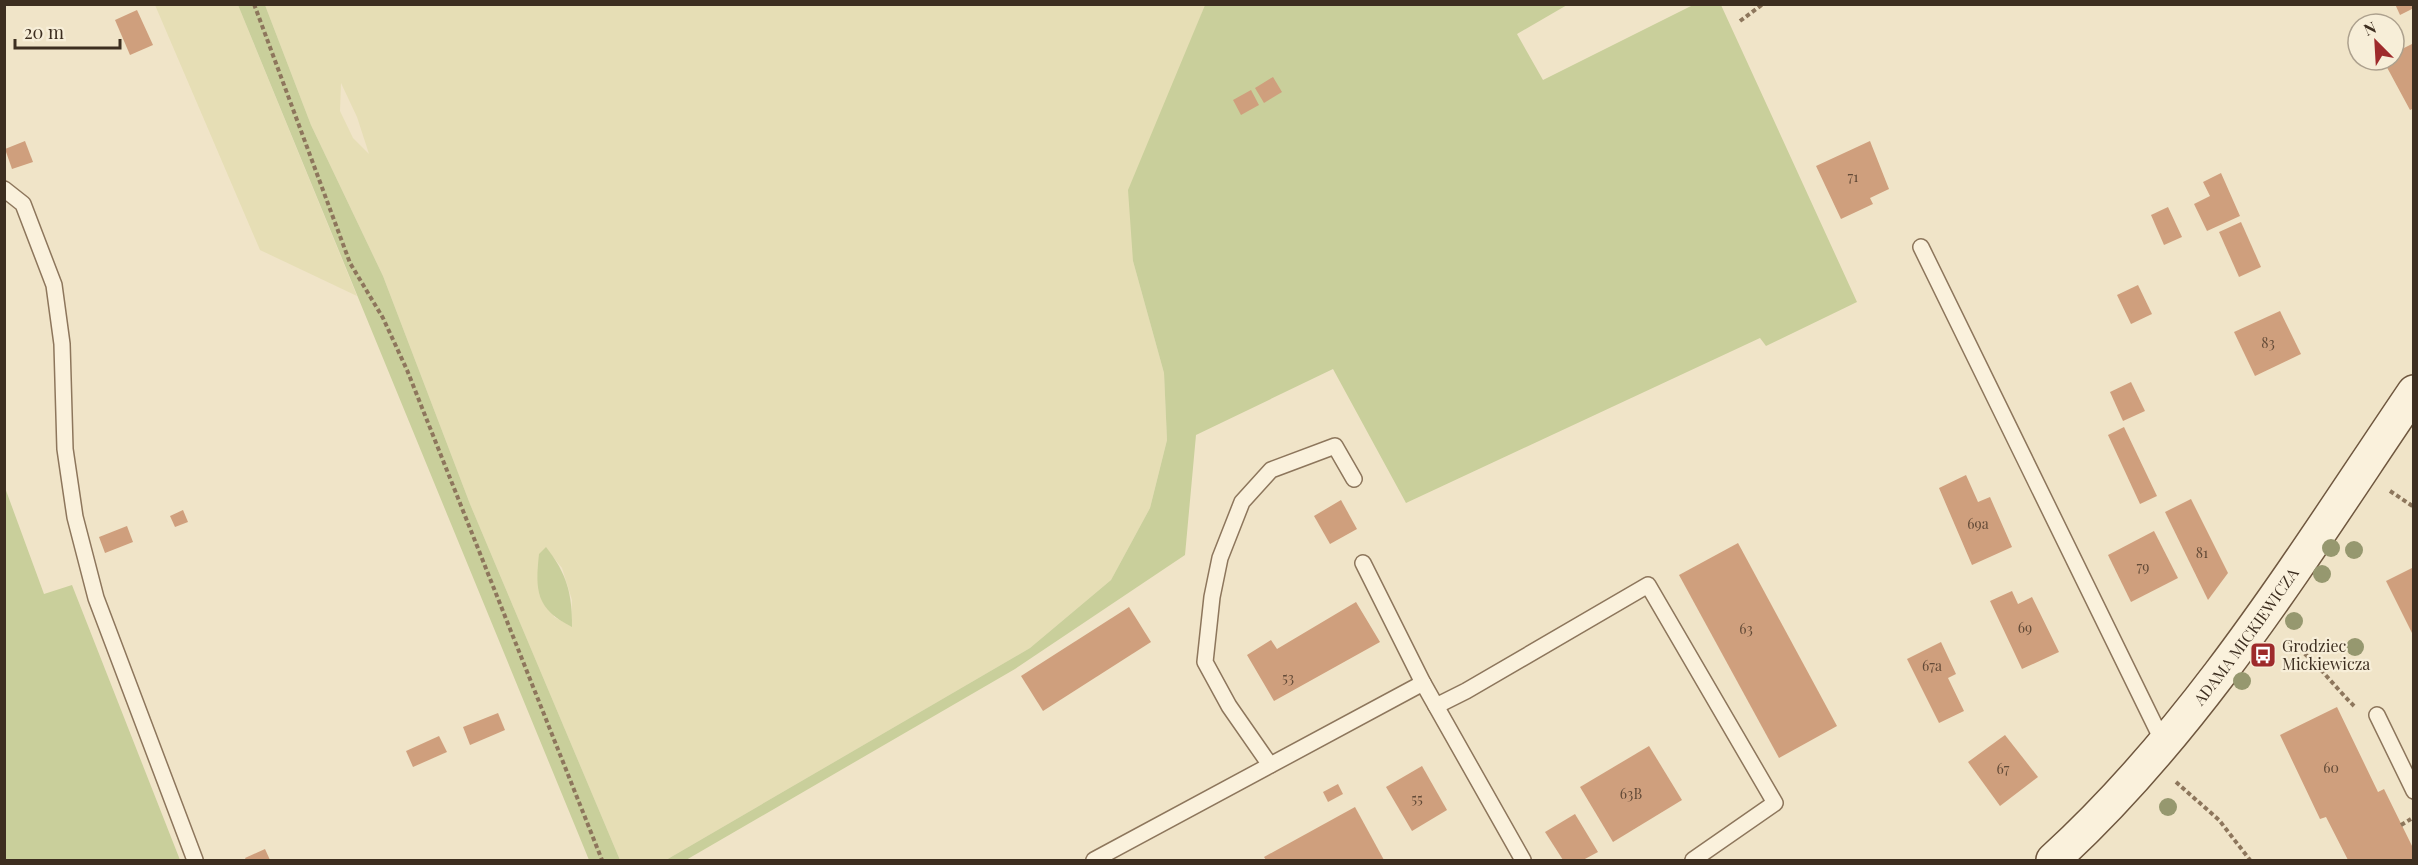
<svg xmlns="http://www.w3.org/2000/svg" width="2418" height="865" viewBox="0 0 2418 865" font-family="'Playfair Display',serif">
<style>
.farmland{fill:#e6deb5;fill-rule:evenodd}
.green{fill:#c9cf9b}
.building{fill:#cf9f7d}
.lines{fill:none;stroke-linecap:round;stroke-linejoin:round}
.lane-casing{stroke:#8d765c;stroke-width:18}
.secondary-casing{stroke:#6f573f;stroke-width:36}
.path{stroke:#8d765c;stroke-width:4;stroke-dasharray:4.5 3;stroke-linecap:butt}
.lane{stroke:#faf1dc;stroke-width:15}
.secondary{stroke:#faf1dc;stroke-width:33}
.tree{fill:#96986f}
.labels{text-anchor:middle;stroke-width:4.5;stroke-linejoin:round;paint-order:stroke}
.number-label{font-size:14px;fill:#624a37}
.street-label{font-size:16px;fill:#3d2e20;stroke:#f7eed8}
.poi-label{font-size:16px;fill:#3d2e20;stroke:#f7eed8;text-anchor:start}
</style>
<rect width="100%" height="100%" fill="#f0e4c8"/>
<!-- farmland -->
<g class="farmland">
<polygon points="155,5 238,5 357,296 260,250"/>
<path d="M 265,5 L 1205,5 L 1189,45 L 1133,261 L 1164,373 L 1167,440 L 1150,508 L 1111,580 L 1030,648 L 666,860 L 620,860 L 470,504 L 383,276 L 311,125 ZM 341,83 L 357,117 L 369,154 L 353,138 L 340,111 ZM 546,548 L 562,568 L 572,600 L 571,626 L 554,617 Z"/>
</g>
<!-- green -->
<g class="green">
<polygon points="238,5 265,5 311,125 383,276 470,504 620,860 589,860"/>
<polygon points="1205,5 1567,5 1517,34 1543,80 1693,5 1721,5 1857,302 1766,346 1760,338 1406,503 1333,369 1196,435 1185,555 1015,669 686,860 666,860 1030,648 1111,580 1150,508 1167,440 1164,373 1133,261 1128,190"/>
<polygon points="4,485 44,594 72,585 180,860 5,860"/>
<path d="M 546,547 C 567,574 572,593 572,627 C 536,609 535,591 539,554 Z"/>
</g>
<!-- building -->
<g class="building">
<polygon points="2395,4 2414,4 2414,8 2400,15"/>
<polygon points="137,10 153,45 130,55 115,20"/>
<polygon points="2414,43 2414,108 2410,110 2383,60 2394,60 2394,53"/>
<polygon points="1273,77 1282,92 1264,103 1255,88"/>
<polygon points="1251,90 1259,105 1241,115 1233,100"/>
<polygon points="25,141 33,162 12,169 5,149"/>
<polygon points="1870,141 1889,189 1870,198 1873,204 1841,219 1816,166"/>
<polygon points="2221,173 2240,216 2207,231 2194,204 2210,196 2203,182"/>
<polygon points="2168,207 2182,237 2164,245 2151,215"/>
<polygon points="2241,222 2261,267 2239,277 2219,232"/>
<polygon points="2138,285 2152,314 2131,324 2117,295"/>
<polygon points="2280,311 2301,354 2255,376 2234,332"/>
<polygon points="2131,382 2145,411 2123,421 2110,392"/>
<polygon points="2124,427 2157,496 2140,504 2108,435"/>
<polygon points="1966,475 1978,502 1990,497 2012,547 1972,565 1939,488"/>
<polygon points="2191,499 2228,573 2208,600 2165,512"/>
<polygon points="1341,500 1357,529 1330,544 1314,516"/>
<polygon points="183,510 188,522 175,527 170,516"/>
<polygon points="127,526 133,542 105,553 99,537"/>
<polygon points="2154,531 2178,578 2131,602 2108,555"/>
<polygon points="1738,543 1837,726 1779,758 1679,575"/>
<polygon points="2414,567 2414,637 2386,581"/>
<polygon points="2012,591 2018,604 2032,597 2059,652 2022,669 1990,601"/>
<polygon points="1356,602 1380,642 1274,701 1247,655 1271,640 1277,649"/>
<polygon points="1129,607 1151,642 1043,711 1021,676"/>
<polygon points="1941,642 1956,674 1948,678 1964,711 1939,723 1907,659"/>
<polygon points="2337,707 2378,792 2384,789 2414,850 2414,860 2348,860 2326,817 2320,819 2280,735"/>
<polygon points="498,713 505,730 470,745 463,727"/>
<polygon points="2005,735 2038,777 2000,806 1968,762"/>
<polygon points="439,736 447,752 413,767 406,751"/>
<polygon points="1649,746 1682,800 1613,842 1580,787"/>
<polygon points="1422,766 1447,810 1412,831 1386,787"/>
<polygon points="1338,784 1343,794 1328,802 1323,792"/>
<polygon points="1355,807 1384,860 1266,860 1264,857"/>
<polygon points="1575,814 1598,852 1583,860 1563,860 1545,832"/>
<polygon points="265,849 270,860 246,860 245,858"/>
</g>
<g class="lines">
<defs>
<g id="lane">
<polyline points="4,189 23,204 54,285 62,344 65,449 75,517 96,598 195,860"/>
<polyline points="1921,247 2165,746"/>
<polyline points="1363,563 1423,683 1523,860"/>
<polyline points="1436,706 1466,691 1648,585 1775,803 1693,860"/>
<polyline points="2377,715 2414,791"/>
<polyline points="1270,765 1229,706 1205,662 1212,597 1220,558 1242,502 1271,470 1335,446 1354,479"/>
<polyline points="1094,860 1423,683"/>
</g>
<g id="secondary">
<path id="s1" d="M 2053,860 C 2198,728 2304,554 2414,392"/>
</g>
</defs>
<!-- lane casing -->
<use href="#lane" class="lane-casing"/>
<!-- secondary casing -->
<use href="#secondary" class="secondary-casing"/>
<!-- path -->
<g class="path">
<polyline points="254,4 350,263 383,318 407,370 602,860"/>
<polyline points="1740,21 1763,4"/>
<polyline points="2390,491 2414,507"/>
<path d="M 2287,640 C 2313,657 2332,684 2354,706"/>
<polyline points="2176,782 2219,820 2250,860"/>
<polyline points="2401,825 2411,819"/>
</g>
<!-- lane -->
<use href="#lane" class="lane"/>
<!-- secondary -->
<use href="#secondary" class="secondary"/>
</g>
<!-- trees -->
<g class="tree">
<circle cx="2331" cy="548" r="9"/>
<circle cx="2354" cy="550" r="9"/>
<circle cx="2322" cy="574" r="9"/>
<circle cx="2294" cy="621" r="9"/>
<circle cx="2355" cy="647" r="9"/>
<circle cx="2242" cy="681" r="9"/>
<circle cx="2168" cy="807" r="9"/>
</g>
<!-- icons -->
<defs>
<symbol id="bus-square" viewBox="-11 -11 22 22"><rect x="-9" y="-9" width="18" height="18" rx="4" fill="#9e2a2b" stroke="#f7eed8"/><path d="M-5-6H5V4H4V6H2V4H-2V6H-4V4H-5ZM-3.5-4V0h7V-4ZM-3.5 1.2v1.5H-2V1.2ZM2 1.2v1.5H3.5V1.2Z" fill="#fff"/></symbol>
</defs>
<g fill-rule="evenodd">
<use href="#bus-square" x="2248" y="640" width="30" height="30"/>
</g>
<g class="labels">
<!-- number labels -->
<g class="number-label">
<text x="1853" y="182">71</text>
<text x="2268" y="348">83</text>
<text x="1978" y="529">69a</text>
<text x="2202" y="558">81</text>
<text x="2143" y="572">79</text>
<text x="2025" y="633">69</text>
<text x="1746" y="634">63</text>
<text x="1932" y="671">67a</text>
<text x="1288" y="683">53</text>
<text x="2331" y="773">60</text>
<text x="2003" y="774">67</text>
<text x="1631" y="799">63B</text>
<text x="1417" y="804">55</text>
</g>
<!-- street labels -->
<g class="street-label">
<text dy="6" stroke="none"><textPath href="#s1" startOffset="296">ADAMA MICKIEWICZA</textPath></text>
</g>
<!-- poi labels -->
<g class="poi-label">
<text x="2282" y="652">Grodziec<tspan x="2282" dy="18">Mickiewicza</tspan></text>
</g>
</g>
<!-- border -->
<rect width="2418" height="865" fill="none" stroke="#3d2e20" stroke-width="12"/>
<!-- north arrow -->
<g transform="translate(2376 42) rotate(336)"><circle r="28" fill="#f7eed8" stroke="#ada18e" stroke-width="1.5"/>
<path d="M0-4.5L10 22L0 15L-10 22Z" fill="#9e2a2b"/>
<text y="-9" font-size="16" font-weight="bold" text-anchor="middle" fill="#3d2e20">N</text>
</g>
<!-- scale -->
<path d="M15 39v9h105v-9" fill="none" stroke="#3d2e20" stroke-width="3"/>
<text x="24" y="39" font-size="18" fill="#3d2e20" stroke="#f7eed8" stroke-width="4.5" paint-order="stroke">20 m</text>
</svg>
